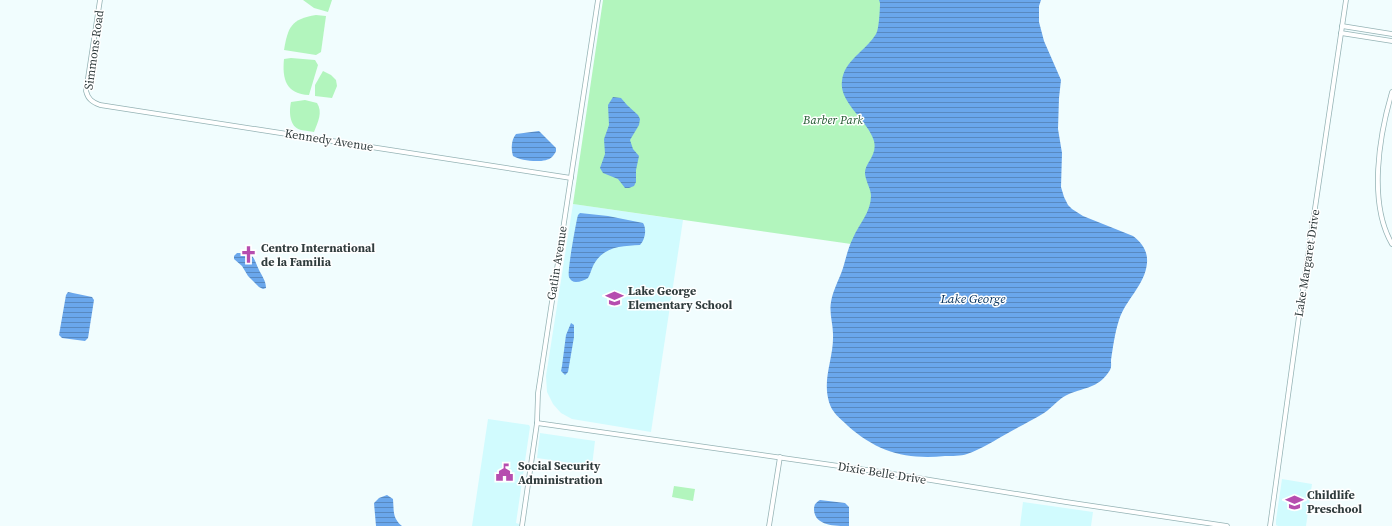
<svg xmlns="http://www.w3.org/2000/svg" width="1392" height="526" viewBox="0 0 1392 526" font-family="'Source Serif 4',serif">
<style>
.built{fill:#d1fbfe}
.green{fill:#b2f5bd}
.water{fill:url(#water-rules)}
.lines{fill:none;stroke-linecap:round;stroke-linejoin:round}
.tertiary-casing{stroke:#95b3b5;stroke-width:5.5}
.tertiary{stroke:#fff;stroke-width:4}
.labels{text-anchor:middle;stroke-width:3;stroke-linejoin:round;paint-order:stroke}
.street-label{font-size:12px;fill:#303c3d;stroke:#fff}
.park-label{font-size:12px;font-style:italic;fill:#225930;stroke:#fff}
.poi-label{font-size:12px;font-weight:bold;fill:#303c3d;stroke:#fff;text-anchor:start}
.water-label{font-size:13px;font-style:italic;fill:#03305b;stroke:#fff}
</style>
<defs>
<pattern id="water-rules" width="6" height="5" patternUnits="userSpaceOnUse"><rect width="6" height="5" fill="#6aa7ec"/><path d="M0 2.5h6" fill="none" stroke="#5889c0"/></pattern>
</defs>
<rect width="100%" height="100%" fill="#f1fdfe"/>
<!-- built -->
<g class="built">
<polygon points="573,204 683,220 651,432 572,419 561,413 553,404 547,392 546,376"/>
<polygon points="488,419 529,425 530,427 516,523 519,524 519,526 472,526"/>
<polygon points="540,433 595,441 592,466 537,458"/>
<polygon points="1282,479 1312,484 1306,526 1278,526 1276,525 1276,520"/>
<polygon points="1023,502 1093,512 1091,526 1020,526"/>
</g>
<!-- green -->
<g class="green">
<polygon points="303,0 332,0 328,12 314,8"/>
<polygon points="603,0 972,0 935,256 573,204"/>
<path d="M 316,15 L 326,16 L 321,52 L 316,55 L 284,50 C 288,27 291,19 316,15 Z"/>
<path d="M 291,58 L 315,60 L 318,65 L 309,95 C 286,94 282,79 284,59 Z"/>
<polygon points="323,71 331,75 336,80 337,86 332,98 315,96 315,85"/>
<path d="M 305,100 L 317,103 C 323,112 318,122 314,132 C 310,131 305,131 301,130 C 289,127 289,111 291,102 Z"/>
<polygon points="674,486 695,489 693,501 672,497"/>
</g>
<!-- water -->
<g class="water">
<path d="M 879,0 L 1041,0 L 1039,6 L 1039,22 L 1044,41 L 1061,80 L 1059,98 L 1058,129 L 1062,153 L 1061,187 L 1064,197 L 1068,205 L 1072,209 L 1083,216 L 1133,236 C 1142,243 1148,251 1147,263 C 1145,285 1126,299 1119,320 C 1115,332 1113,347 1111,360 C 1111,366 1112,368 1108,373 C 1097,388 1086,387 1069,394 C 1059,398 1053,407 1044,413 C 1033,420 1020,426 1008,433 C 995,440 982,449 967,454 C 961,456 952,456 945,456 C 907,460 877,452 848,426 C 840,418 832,413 829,402 C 822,378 834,358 833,334 C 833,324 829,313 831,302 C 833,290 839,280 843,268 C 846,258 848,248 853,238 C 859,224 871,212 871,196 C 871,189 866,182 865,174 C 864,162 881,154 872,136 C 864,118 839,101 842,81 C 844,60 866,51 876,34 C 879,30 880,9 880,3 Z"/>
<polygon points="613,97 621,98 627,105 638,115 640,119 639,125 630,140 633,149 639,156 636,170 636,182 634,186 629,188 625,188 618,179 603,173 600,168 605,154 604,139 609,125 608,105"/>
<path d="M 539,131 L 556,148 L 556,151 C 556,152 553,156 552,157 C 545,164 521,161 513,156 C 511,149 511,140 516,134 Z"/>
<path d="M 580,213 L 608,216 L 643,223 C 647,229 645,240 640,245 C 624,246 606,246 596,261 C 592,266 591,273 588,278 C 585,280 580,282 576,282 C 573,282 570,280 569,277 C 567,272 575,229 577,219 L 578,215 Z"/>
<path d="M 237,253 C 255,253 253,257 259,270 C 262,276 266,281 266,288 L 263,289 L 259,287 L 248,276 L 242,266 L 234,259 L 234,256 Z"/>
<polygon points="68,292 92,297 94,300 88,338 85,341 62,338 59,335 66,295"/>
<polygon points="571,323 574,325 574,337 568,372 565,375 561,371 562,366 566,335"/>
<path d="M 387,495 L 393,499 C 394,510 392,518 402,526 L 376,526 L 374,503 L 379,498 Z"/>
<path d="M 820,500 L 845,503 L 849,507 L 849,526 C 835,526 815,526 814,510 C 814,505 815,503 820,500 Z"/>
</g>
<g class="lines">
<defs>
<g id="tertiary">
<path d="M 100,0 L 86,91 C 88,99 92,102 100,105 L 571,178"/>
<polyline points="1342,26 1392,34"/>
<polyline points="1341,33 1392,41"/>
<path d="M 1392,92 C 1379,136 1368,203 1392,244"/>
<polyline points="537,423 881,472 1066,502 1227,526"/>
<polyline points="522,526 537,423 538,393 598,0"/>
<polyline points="769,526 780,457"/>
<polyline points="1270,526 1300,309 1346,0"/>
</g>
</defs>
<!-- tertiary casing -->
<use href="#tertiary" class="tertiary-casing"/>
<!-- tertiary -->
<use href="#tertiary" class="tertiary"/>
</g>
<!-- icons -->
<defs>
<symbol id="church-bare" viewBox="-9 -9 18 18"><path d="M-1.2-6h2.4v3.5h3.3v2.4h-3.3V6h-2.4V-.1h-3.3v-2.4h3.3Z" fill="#b64daf" stroke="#fff" stroke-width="2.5" paint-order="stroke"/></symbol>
<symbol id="school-bare" viewBox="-9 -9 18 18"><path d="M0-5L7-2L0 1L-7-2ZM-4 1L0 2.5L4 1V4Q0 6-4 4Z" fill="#b64daf" stroke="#fff" stroke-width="2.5" paint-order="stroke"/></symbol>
<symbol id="civic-bare" viewBox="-9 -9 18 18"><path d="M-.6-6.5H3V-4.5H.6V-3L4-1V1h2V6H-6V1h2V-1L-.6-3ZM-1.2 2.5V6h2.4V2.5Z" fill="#b64daf" stroke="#fff" stroke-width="2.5" paint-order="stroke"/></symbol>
</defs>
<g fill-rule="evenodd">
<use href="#church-bare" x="236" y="242" width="25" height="25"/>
<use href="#school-bare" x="602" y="286" width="25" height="25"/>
<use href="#civic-bare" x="492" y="460" width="25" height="25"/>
<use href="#school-bare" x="1282" y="490" width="25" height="25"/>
</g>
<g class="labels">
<!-- street labels -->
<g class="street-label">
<text transform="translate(94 50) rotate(-82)" y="4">Simmons Road</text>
<text transform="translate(329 140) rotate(9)" y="4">Kennedy Avenue</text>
<text transform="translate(557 263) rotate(-81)" y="4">Gatlin Avenue</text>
<text transform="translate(1307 263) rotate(-81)" y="4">Lake Margaret Drive</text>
<text transform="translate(882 473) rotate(9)" y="4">Dixie Belle Drive</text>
</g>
<!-- park labels -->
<g class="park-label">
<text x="833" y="124">Barber Park</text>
</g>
<!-- poi labels -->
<g class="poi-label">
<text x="261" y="252">Centro International<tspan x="261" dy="14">de la Familia</tspan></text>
<text x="628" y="295">Lake George<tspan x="628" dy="14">Elementary School</tspan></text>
<text x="518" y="470">Social Security<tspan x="518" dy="14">Administration</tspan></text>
<text x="1307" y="499">Childlife<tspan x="1307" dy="14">Preschool</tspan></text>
</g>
<!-- water labels -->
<g class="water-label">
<text x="973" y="303">Lake George</text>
</g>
</g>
</svg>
